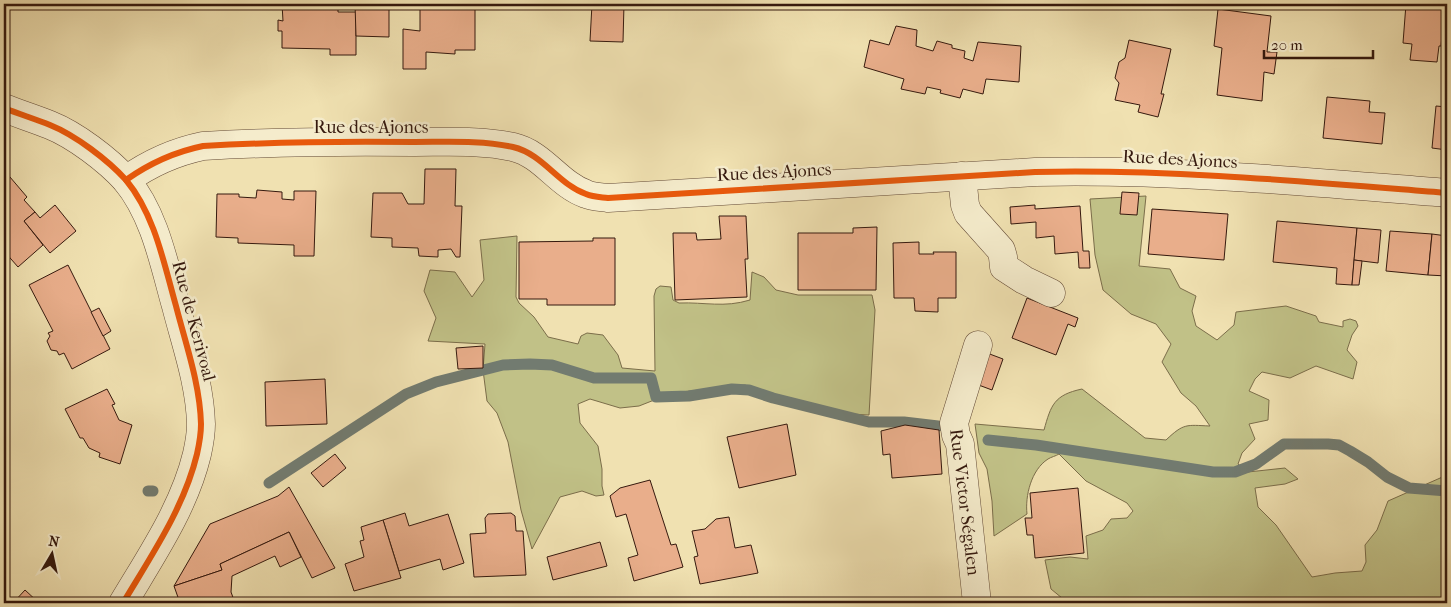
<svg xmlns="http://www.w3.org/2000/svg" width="1451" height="607" viewBox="0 0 1451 607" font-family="'IM FELL French Canon',serif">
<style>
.green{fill:#c1c187;stroke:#7b6d4a}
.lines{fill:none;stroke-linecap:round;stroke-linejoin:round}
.stream{stroke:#727b70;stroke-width:11}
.building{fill:#e9ae8b;stroke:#35190e}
.street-casing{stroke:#644b37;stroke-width:29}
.street{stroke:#f5eccc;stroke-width:28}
.cycleway-casing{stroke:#f5eccc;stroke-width:9}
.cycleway{stroke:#e8590c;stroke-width:6}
.labels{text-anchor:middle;stroke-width:5;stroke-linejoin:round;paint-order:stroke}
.street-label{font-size:18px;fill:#35190e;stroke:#f5eccc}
</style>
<rect width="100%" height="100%" fill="#f0e1b1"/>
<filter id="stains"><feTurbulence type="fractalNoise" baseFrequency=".004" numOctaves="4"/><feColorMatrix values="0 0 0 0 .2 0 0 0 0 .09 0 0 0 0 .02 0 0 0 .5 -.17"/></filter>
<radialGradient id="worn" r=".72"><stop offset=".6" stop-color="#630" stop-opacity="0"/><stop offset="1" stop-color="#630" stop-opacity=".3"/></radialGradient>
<!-- green -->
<g class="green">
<path d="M 1146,196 L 1139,266 L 1170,269 L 1180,288 L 1196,296 L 1192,311 L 1196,326 L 1217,340 L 1234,325 L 1236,312 L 1286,306 L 1316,316 L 1319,322 L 1343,327 L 1343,321 L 1350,319 L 1356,321 L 1358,326 L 1352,335 L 1347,350 L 1357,362 L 1353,379 L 1316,366 L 1290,378 L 1262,372 L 1255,379 L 1249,391 L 1269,400 L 1268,420 L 1249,424 L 1255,439 L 1242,453 L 1238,464 L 1248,472 L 1285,468 L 1298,479 L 1285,484 L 1255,488 L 1258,507 L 1276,525 L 1312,577 L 1335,573 L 1362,571 L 1366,562 L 1365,545 L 1377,530 L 1388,501 L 1447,475 L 1447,603 L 1068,603 L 1051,589 L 1045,560 L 1070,557 L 1088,559 L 1086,536 L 1103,530 L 1111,519 L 1127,518 L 1133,511 L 1127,503 L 1086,481 L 1059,454 C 1056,456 1051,457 1048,459 C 1031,470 1025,496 1027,514 L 994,536 L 992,501 L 987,469 L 979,453 L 975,424 L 1044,430 C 1051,405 1054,395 1082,389 L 1145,438 L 1166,440 C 1184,423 1186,425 1210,426 L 1196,406 L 1181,393 L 1162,362 L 1171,344 L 1156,324 L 1131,314 L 1103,290 L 1095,255 L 1090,199 Z"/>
<path d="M 517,236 L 516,297 L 519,303 L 534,317 L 548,337 L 578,344 L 581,336 L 587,333 L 603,335 L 618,355 L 622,368 L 655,371 L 654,296 L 656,289 L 660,286 L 671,287 L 673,300 L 679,303 C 705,302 724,308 750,300 L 752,272 L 764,277 L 776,290 L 798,295 L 872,295 L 875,310 L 869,415 L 850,414 L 789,400 L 745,385 L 672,393 L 639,406 L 620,408 L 590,399 L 578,404 L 580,423 L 598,446 L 602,469 L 602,486 L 604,495 L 596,496 L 582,491 L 560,497 L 532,549 L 521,510 L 508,442 L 497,413 L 487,401 L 483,370 L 485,344 L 428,341 L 436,318 L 424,291 L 430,270 L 455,272 L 472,297 L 484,280 L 480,240 Z"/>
</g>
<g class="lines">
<!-- stream -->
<g class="stream">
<polyline points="988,440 1036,445 1213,472 1235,472 1256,464 1284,444 1328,444 1339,445 1350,451 1368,462 1387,477 1409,488 1447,491"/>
<polyline points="269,483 406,394 436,382 503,365 530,364 552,365 594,378 651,378 656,397 689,396 732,389 749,390 773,398 869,422 904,422 938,426"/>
<polyline points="148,491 153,491"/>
</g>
</g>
<!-- building -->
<g class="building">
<polygon points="282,4 338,4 338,12 356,12 356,55 330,55 330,49 282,48 282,31 278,31 278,20 283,21"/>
<polygon points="355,4 389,5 389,37 356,36"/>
<polygon points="423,4 465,4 465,8 475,8 475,50 455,50 455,54 426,52 426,69 403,69 403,29 420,31 420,6"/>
<polygon points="592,4 624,4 623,42 590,41"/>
<polygon points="1406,4 1445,4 1441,46 1439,46 1437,62 1410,60 1412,44 1403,43"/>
<polygon points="1218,9 1271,16 1267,52 1277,52 1274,74 1264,72 1262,101 1217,95 1222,48 1214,46"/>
<polygon points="896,26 917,30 916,46 933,51 937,41 952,45 952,48 965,51 964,58 973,61 978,42 1021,46 1019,82 986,79 983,94 963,89 960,98 940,93 941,90 927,87 925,94 901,89 904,79 864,67 870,40 889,45"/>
<polygon points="1129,40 1171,49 1161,94 1164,94 1158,117 1138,112 1140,105 1115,100 1119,83 1115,78 1119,62 1125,58"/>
<polygon points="1327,97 1370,101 1369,112 1385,113 1382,144 1323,138"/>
<polygon points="1436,106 1447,107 1447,150 1432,148"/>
<polygon points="425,169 456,169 455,206 462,206 460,257 456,257 451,249 438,250 438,257 419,256 418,248 392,247 392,238 371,237 373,193 402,193 408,204 424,204"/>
<polygon points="4,170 27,197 24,200 35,212 24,221 43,245 18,267 4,251"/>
<polygon points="257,190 282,192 282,199 294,200 294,191 316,191 314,256 294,256 294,245 238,243 238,238 216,237 217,194 239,194 239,197 256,198"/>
<polygon points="1122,192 1139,193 1137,215 1120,214"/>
<polygon points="55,205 76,231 50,253 24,221 35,212 40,218"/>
<polygon points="1035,205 1035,209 1080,206 1083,251 1089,251 1090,268 1079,268 1078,252 1055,254 1054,236 1036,238 1036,222 1011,224 1010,207"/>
<polygon points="1152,209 1228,214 1224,260 1148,254"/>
<polygon points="719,216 746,216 748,259 745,259 747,297 675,300 673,233 696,233 697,240 721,239"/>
<polygon points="1277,221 1357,228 1352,285 1336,284 1337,268 1273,262"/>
<polygon points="877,227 876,290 798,290 798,233 853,233 853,228"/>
<polygon points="1357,228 1381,230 1378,263 1354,260"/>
<polygon points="1390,231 1432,234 1428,275 1386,271"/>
<polygon points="1432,234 1447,236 1447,276 1428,275"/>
<polygon points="593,238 615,238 615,305 547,305 547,299 519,299 519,242 593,241"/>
<polygon points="919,242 919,254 934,254 933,252 956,252 956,298 938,298 938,312 915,311 914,298 894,298 893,243"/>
<polygon points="1354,260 1362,261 1359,285 1352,285"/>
<polygon points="68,265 110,349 72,369 64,353 59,355 57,351 51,350 47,341 50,336 48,333 53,331 29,285"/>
<polygon points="1027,298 1078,318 1075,327 1068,324 1056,355 1012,338"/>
<polygon points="99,308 111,331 103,336 91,312"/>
<polygon points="483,346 483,368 458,369 456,348"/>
<polygon points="987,353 1003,359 992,390 976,384"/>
<polygon points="325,379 327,424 266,426 265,382"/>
<polygon points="107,389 115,404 112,405 119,420 132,425 120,464 99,457 100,453 89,448 83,438 80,438 65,409"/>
<polygon points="787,424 796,475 739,488 727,437"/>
<polygon points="905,425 939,430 942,474 892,478 890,454 883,455 881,431"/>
<polygon points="335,454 346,468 323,487 311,473"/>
<polygon points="650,480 671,545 676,544 683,567 634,581 628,558 638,555 626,514 616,517 610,496 620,488"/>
<polygon points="289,487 335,568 312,578 289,532 220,564 222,570 174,586 210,524 278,496"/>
<polygon points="1078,488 1084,553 1035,558 1033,535 1027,535 1025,518 1032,518 1030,493"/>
<polygon points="405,513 409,526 448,514 464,563 443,570 440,559 399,571 383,520"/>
<polygon points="511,513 515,516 516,531 523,531 526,575 474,577 470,534 486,533 485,518 488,514"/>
<polygon points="729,517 735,548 751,545 758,573 700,584 694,557 698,556 692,531 705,529 716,519"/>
<polygon points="383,520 401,578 354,591 345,564 364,557 360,541 364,540 361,527"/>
<polygon points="289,532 301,557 280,567 275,556 232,576 231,592 235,603 180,603 174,586 222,570 220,564"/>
<polygon points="600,542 607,566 553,580 547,557"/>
<polygon points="25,590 39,603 13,603"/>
</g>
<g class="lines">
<defs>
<g id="street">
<path d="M 4,108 C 19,114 35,119 50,125 C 75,135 108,160 126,180 C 155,215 164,264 176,306 C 186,345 200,384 201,424 C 201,434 199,445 197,454 C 184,508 151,556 123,603"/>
<polyline points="962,176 965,205 968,213 1001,250 1003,257 1004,267 1024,280 1051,293"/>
<path d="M 126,180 C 150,163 174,152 203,146 C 274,142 344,141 415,142 C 447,142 482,140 513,147 C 543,154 558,184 586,194 C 593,197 600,197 608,198 L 1035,172 C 1173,169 1310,182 1447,193"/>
<polyline points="977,603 960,444 956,435 954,423 978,345"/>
</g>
</defs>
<!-- street casing -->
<use href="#street" class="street-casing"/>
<!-- street -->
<use href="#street" class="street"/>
<defs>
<g id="cycleway">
<path d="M 4,108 C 19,114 35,119 50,125 C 75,135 108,160 126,180 C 155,215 164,264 176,306 C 186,345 200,384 201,424 C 201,434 199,445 197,454 C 184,508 151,556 123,603"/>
<path d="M 126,180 C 150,163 174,152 203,146 C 274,142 344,141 415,142 C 447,142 482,140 513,147 C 543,154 558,184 586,194 C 593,197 600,197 608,198 L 1035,172 C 1173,169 1310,182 1447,193"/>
</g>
</defs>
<!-- cycleway casing -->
<use href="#cycleway" class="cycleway-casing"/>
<!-- cycleway -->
<use href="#cycleway" class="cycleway"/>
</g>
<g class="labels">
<!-- street labels -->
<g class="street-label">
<text x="371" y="133">Rue des Ajoncs</text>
<text transform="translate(1180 159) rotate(3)" y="6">Rue des Ajoncs</text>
<text transform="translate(774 172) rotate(-3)" y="6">Rue des Ajoncs</text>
<text transform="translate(194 321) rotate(75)" y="6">Rue de Kerivoal</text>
<text transform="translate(965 502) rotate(83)" y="6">Rue Victor Ségalen</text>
</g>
</g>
<!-- margin -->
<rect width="1451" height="607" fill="none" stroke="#f0e1b1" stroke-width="20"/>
<rect x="5" y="5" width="1441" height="597" fill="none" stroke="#35190e" stroke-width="2.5"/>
<rect x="10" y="10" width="1431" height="587" fill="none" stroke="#35190e"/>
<!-- north arrow -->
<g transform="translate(52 554) rotate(9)" stroke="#f5eccc" stroke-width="4" paint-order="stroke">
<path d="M0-4L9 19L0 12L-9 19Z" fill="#35190e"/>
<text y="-8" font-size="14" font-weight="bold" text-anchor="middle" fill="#35190e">N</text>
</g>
<!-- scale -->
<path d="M1264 50v8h109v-8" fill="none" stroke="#35190e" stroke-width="2.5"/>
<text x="1271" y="50" font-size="15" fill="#35190e" stroke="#f5eccc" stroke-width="4" paint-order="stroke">20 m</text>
<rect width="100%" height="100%" filter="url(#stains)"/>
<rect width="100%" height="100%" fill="url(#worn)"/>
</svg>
